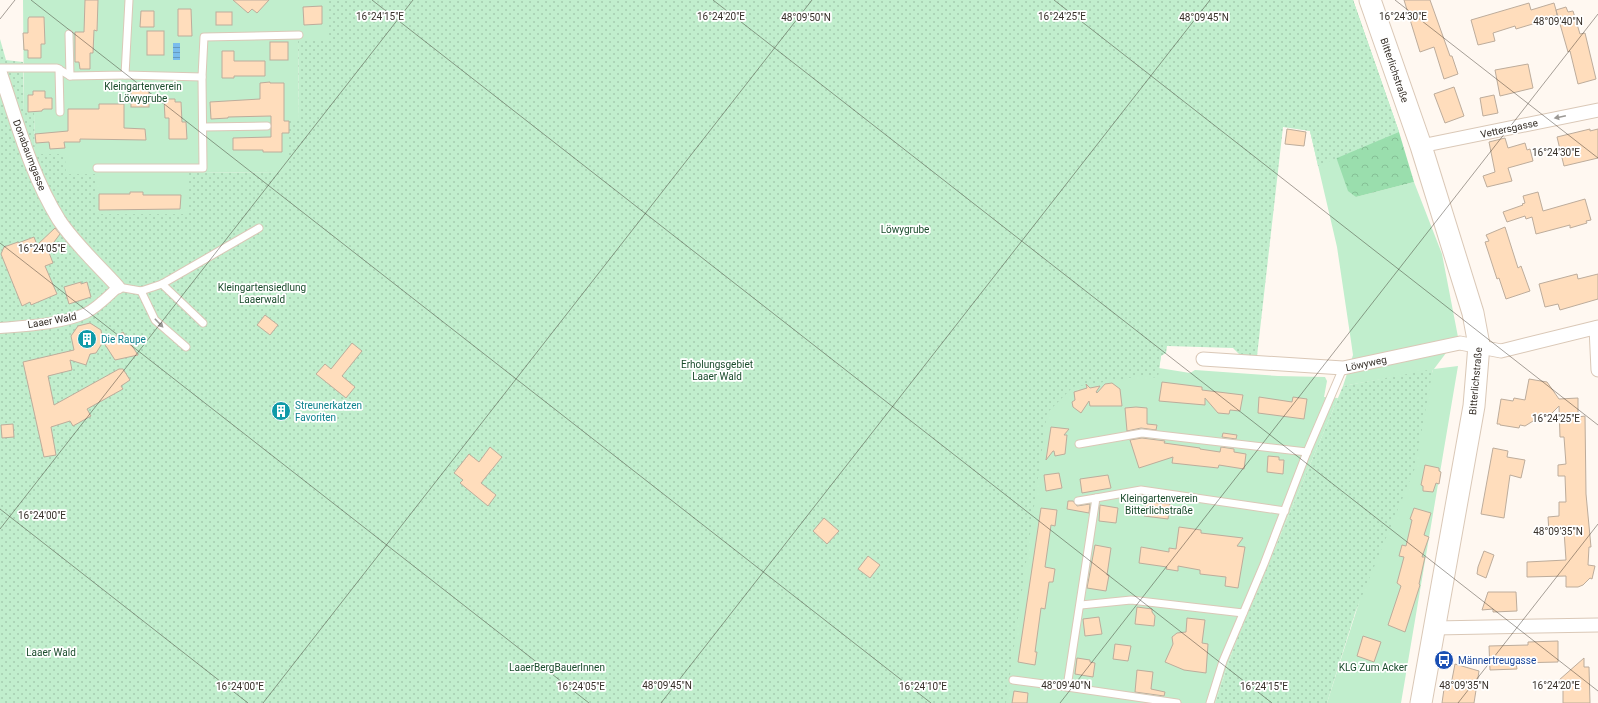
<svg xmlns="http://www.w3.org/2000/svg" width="1598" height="703" viewBox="0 0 1598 703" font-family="Roboto,sans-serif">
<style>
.green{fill:#c1eecd}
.forest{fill:url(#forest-crowns)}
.park{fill:url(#park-dots)}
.water{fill:url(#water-rules)}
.building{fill:#ffddbc;stroke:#bdac9b}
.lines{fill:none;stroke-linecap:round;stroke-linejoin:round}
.service-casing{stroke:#dac8b7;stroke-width:9}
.pedestrian-casing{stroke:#dac8b7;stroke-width:12}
.minor-casing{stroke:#dac8b7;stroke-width:15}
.primary-casing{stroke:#dac8b7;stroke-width:23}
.service{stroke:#fff;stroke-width:7}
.pedestrian{stroke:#fff;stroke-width:10}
.minor{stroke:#fff;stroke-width:13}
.primary{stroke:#fff;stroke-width:21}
.oneway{fill:#9b9894}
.ticks{fill:none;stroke:#373029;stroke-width:1;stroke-opacity:0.45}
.labels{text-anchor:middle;stroke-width:3.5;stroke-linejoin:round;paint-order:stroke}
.street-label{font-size:10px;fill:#373029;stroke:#fff}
.park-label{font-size:10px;fill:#1a4c2c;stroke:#fff}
.culture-label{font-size:10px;fill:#0d838f;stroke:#fff;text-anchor:start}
.transit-label{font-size:10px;fill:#164399;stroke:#fff;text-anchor:start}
.ticks-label{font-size:10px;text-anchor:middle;fill:#373029;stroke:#fff;stroke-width:3.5;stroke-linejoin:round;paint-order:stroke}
</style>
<defs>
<pattern id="forest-crowns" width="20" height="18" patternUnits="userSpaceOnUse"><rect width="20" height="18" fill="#9adead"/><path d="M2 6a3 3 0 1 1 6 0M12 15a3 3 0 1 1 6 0" fill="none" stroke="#85bf95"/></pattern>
<pattern id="park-dots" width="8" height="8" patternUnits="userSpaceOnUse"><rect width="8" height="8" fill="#c1eecd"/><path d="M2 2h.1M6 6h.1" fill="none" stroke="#a6ccb0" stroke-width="1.8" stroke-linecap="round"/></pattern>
<pattern id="water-rules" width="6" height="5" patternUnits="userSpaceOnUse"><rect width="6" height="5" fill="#7abdec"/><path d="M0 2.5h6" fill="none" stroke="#659abf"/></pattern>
</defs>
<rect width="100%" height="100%" fill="#fff8f1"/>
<!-- green -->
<g class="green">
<polygon points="23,0 328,0 328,40 298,40 299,121 289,122 289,172 188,173 188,214 96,214 65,174 65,154 35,154 34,113 24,113"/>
<polygon points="1286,0 1356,197 1414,182 1442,254 1458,337 1434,369 1458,366 1401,703 1327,703 1433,370 1343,386 1353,355 1351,341 1337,247 1310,131 1283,126 1157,325 1161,356 1159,368 1190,373 1195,370 1278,376 1325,377 1327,381 1324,397 1338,398 1236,641 1215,703 928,703 246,241"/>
</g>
<!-- forest -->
<polygon class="forest" points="1353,0 1399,132 1414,182 1356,197 1348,191 1328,134"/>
<!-- park -->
<g class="park">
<polygon points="328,0 1353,0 1399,132 1318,166 1310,131 1283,127 1257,356 1240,355 1233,348 1167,346 1166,353 1161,356 1158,378 1141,376 1073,387 1047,413 1040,465 1006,703 0,703 0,39 6,60 23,62 24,113 34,113 35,154 65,154 66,174 95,174 96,214 188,214 188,173 289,172 289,121 299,121 298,40 328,40"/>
<polygon points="1433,369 1415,468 1355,613 1327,703 1215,703 1236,641 1343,386"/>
</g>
<!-- water -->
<rect class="water" x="173" y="43" width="7" height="17"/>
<!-- building -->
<g class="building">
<polygon points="85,0 98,0 97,31 94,30 93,53 90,53 90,69 80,69 79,62 75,62 75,32 84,32"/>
<polygon points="233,0 269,0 257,13 252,9 248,13"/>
<polygon points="1404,0 1430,0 1450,56 1452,56 1458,74 1444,79 1434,47 1420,52"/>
<polygon points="1529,3 1531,10 1554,3 1556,10 1566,7 1568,12 1573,11 1580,34 1585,33 1596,79 1578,84 1570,51 1568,52 1556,10 1557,15 1536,23 1516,29 1515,26 1493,33 1495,41 1478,45 1471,20"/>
<polygon points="322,6 322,24 304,25 303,7"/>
<polygon points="178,9 191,9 192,36 178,36"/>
<polygon points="141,11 154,11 154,27 140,27"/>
<rect x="216" y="12" width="16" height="13"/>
<polygon points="29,17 44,17 45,44 41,44 41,58 28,58 28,50 24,50 23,33 28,33 28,19"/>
<rect x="147" y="31" width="17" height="24"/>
<rect x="270" y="42" width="18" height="18"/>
<polygon points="222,51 234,51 234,61 265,61 265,76 234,76 234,78 222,78"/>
<polygon points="1528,64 1533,88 1500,96 1495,70"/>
<polygon points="270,82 270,83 284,83 284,121 289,121 289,133 282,133 282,152 263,152 263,150 233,150 233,138 271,137 271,116 228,117 228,118 211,119 210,102 260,99 260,83"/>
<polygon points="1454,87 1464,116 1445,123 1434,94"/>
<rect x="131" y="89" width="18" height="18"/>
<polygon points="33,91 45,91 45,98 52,98 52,109 44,109 42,110 42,111 28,112 28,95 33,95"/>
<polygon points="1494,95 1498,113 1483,116 1480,98"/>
<polygon points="164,99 175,99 175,102 181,102 182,122 186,122 187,139 169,139 169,118 165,118"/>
<polygon points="99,104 124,104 124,128 145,129 146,140 80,139 80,142 64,142 65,148 50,149 49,142 36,143 35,134 68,131 68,109 99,109"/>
<polygon points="1287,129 1306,132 1304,146 1285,144"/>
<polygon points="1590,129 1590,131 1598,129 1598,158 1564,166 1557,137"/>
<polygon points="1505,138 1508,148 1525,143 1527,150 1530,149 1533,161 1508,168 1512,181 1487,187 1483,176 1495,172 1489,142"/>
<polygon points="130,192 143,192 143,195 181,195 180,209 99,210 99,194 130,194"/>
<polygon points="1538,192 1543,211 1585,199 1591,220 1586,221 1587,223 1570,228 1570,225 1536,234 1532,217 1526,219 1525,216 1507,222 1503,212 1523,205 1522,204 1525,203 1523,196"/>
<polygon points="1505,227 1518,268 1521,266 1530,291 1506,299 1499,278 1497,279 1485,242 1489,241 1486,235"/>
<polygon points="55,228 60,234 48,250 53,263 45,266 57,294 31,305 30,302 22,306 1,254 4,247 18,242 18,243 34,237 37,245"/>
<polygon points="1577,274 1578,279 1598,274 1598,299 1560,310 1558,304 1545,307 1539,284"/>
<polygon points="81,282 81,284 87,282 91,297 69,304 64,287"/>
<polygon points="265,315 278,325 270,335 257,325"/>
<polygon points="90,323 101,330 103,342 96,353 90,354 86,365 70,360 72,370 48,376 54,405 119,369 123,369 130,380 121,386 123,389 87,409 91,416 73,426 70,421 51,427 56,455 44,457 23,362 74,350 71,336 78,326"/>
<polygon points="123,332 138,355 115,360 104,343"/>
<polygon points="352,343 362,351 342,376 355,387 346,398 316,374 325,364 331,369"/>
<polygon points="1529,379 1547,382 1559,399 1578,398 1578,417 1585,416 1586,494 1591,547 1589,547 1588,565 1595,566 1592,579 1590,578 1583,585 1578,587 1566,587 1566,576 1527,577 1527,562 1566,560 1564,531 1549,532 1548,517 1559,516 1559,502 1566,502 1565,476 1558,476 1558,465 1566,464 1564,437 1560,437 1559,406 1548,417 1546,413 1525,426 1520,425 1519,428 1500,425 1500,424 1497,424 1501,399 1513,401 1514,398 1525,400"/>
<polygon points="1162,382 1202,387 1202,390 1243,395 1240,411 1230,410 1229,414 1218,413 1205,398 1205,405 1159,401"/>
<polygon points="1112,383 1120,389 1122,406 1090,406 1089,401 1081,413 1073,407 1072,402 1075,400 1074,392 1087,388 1086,384 1090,388 1100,386 1096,392 1097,393 1105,384"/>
<polygon points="1259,397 1292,402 1293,397 1307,399 1304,419 1258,413"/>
<polygon points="1136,407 1147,408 1147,424 1157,425 1156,430 1141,428 1127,431 1125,408"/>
<polygon points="13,424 14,437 2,438 1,425"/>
<polygon points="1051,427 1069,429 1064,435 1067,435 1065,454 1055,456 1054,451 1053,451 1046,460"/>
<polygon points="1223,433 1237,435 1236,439 1222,437"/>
<polygon points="1142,438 1165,441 1164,443 1200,448 1200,449 1220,452 1221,447 1234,449 1234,452 1246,454 1244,469 1219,465 1218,468 1172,463 1173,457 1139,468 1130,440"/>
<polygon points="490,447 502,457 481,483 496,495 488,506 460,483 463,480 454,473 469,454 479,462"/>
<polygon points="1493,448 1508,451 1507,457 1525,460 1521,478 1510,475 1504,518 1481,514"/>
<polygon points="1268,456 1279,457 1279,460 1284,460 1283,474 1267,472"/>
<polygon points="1425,465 1439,468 1439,471 1441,472 1439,484 1436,483 1433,492 1423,491 1423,486 1421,485"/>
<polygon points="1059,473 1062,488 1046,491 1044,475"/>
<polygon points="1108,475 1111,488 1082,493 1080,479"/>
<polygon points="1068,501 1073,501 1077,506 1090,504 1089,513 1067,509"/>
<polygon points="1146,502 1170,504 1168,519 1144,516"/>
<polygon points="1100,505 1118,508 1116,523 1099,521"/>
<polygon points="1041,508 1057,510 1055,526 1051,525 1045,567 1055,569 1053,582 1049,582 1045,609 1041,608 1035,652 1037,652 1035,665 1018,662"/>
<polygon points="1414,508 1431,513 1424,535 1429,537 1422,557 1425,557 1419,584 1420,585 1405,632 1388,625 1401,586 1397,583 1404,557 1399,556 1402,545 1406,546 1412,520 1410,519"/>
<polygon points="824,518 839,531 827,544 813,531"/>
<polygon points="1179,527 1201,530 1201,533 1243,538 1237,546 1245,547 1238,588 1225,586 1226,577 1200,574 1200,570 1178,566 1178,571 1166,569 1167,567 1139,563 1141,547 1169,552 1169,548 1176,549"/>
<polygon points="1095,545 1111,548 1107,575 1109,575 1106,591 1087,588"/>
<polygon points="1484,551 1494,555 1486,578 1477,574 1478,567"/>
<polygon points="868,556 880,565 870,578 858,569"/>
<polygon points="1488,592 1516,592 1517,611 1493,612 1493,609 1482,610"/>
<polygon points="1137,607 1152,609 1152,612 1155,616 1154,626 1135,624"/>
<polygon points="1099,617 1102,634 1085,636 1083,619"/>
<polygon points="1187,618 1205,620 1202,643 1208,644 1206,673 1184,670 1165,662 1173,644 1172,637 1177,633 1186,632"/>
<polygon points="1363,636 1381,642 1374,662 1357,656"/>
<polygon points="1558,641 1558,662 1516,663 1517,669 1490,670 1489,646 1528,645 1528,642"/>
<polygon points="1115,644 1131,646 1128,661 1113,659"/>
<polygon points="1077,658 1090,660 1090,662 1095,663 1093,677 1075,674"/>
<polygon points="1584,658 1584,667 1589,667 1590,703 1563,703 1563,689 1550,688"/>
<polygon points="1455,664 1479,671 1474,703 1442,703 1444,689 1450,690"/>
<polygon points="1137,670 1153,672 1151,689 1165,692 1164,696 1135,692"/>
<polygon points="1014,691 1028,693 1027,703 1012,703"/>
</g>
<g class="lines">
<defs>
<g id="service">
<polyline points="69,34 70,76"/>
<polyline points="0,68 57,68 70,76 125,75 129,0"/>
<polyline points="59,69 60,112"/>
<polyline points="125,75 202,77 204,37 299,35"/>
<polyline points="203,127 267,126"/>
<polyline points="97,168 203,168 202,77"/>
<polyline points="162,284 203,323"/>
<polyline points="118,287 141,291 162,284 259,228"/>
<polyline points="141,291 155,320 186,347"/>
<polyline points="1079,444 1142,433 1307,452"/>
<polyline points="1078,501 1096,498"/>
<polyline points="1081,605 1131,600 1243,613"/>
<polyline points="1013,680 1067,687"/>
<polyline points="1177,703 1067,687 1096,498 1141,490 1285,511"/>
<polyline points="1210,703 1223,661 1264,564 1307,452 1343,368"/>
</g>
<path id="pedestrian" d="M 0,328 C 25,326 64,324 86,313 C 98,307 108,296 118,287"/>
<g id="minor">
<path d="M 0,72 C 17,122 31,175 59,220 C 75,244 98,265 118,287"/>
<polyline points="1421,146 1598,110"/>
<polyline points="1596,328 1598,370"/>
<polyline points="1203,359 1343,368 1460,343 1501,351 1598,327"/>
<polyline points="1435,628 1598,625"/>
</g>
<polyline id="primary" points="1370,0 1421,146 1473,313 1479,345 1474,406 1421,703"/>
</defs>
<!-- service casing -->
<use href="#service" class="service-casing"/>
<!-- pedestrian casing -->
<use href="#pedestrian" class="pedestrian-casing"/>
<!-- minor casing -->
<use href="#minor" class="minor-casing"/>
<!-- primary casing -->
<use href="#primary" class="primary-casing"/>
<!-- service -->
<use href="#service" class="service"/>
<!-- pedestrian -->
<use href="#pedestrian" class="pedestrian"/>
<!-- minor -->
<use href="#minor" class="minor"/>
<!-- primary -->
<use href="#primary" class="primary"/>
</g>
<!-- one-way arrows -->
<defs><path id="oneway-solid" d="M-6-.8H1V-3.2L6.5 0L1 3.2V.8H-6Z"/></defs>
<g class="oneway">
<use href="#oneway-solid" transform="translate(1560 117) rotate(168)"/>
<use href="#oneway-solid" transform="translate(159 323) rotate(46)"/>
</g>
<!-- ticks -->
<path class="ticks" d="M 31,0 L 931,703M 372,0 L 1272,703M 713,0 L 1598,691M 1054,0 L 1598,425M 1395,0 L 1598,158M 0,19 L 15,0M 0,243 L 589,703M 0,509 L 248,703M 0,529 L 413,0M 263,703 L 812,0M 661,703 L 1210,0M 1060,703 L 1598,14M 1458,703 L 1598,524"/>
<!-- icons -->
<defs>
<symbol id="building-disc" viewBox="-11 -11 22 22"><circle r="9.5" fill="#0f9aa8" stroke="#fff"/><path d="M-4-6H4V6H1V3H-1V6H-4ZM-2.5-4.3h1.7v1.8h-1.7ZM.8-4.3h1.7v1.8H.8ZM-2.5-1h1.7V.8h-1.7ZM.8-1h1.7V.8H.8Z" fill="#fff"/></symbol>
<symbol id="bus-disc" viewBox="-11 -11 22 22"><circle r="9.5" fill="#1a4fb4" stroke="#fff"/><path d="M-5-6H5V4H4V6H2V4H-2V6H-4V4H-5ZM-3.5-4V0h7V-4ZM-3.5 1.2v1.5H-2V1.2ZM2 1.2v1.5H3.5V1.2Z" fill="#fff"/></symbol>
</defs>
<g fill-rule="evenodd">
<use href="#building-disc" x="76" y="328" width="22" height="22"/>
<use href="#building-disc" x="270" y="400" width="22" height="22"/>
<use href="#bus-disc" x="1433" y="649" width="22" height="22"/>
</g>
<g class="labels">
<!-- street labels -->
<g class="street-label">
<text transform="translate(1395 70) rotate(71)" y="4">Bitterlichstraße</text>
<text transform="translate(1509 128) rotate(-12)" y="4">Vettersgasse</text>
<text transform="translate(30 155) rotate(69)" y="4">Donabaumgasse</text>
<text transform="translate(52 320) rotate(-10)" y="4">Laaer Wald</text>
<text transform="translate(1366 363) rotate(-12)" y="4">Löwyweg</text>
<text transform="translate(1475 381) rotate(-85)" y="4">Bitterlichstraße</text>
</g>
<!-- park labels -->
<g class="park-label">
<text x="143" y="90">Kleingartenverein<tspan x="143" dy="12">Löwygrube</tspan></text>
<text x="905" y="233">Löwygrube</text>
<text x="262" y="291">Kleingartensiedlung<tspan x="262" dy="12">Laaerwald</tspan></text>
<text x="717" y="368">Erholungsgebiet<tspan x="717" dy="12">Laaer Wald</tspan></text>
<text x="1159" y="502">Kleingartenverein<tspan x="1159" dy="12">Bitterlichstraße</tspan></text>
<text x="51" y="656">Laaer Wald</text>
<text x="557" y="671">LaaerBergBauerInnen</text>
<text x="1373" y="671">KLG Zum Acker</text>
</g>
<!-- culture labels -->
<g class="culture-label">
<text x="101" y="343">Die Raupe</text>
<text x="295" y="409">Streunerkatzen<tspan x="295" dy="12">Favoriten</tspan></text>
</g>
<!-- transit labels -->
<g class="transit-label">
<text x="1458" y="664">Männertreugasse</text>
</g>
</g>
<g class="ticks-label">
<text x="380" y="20">16°24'15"E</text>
<text x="1062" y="20">16°24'25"E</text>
<text x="721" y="20">16°24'20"E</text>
<text x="1403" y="20">16°24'30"E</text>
<text x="806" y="21">48°09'50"N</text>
<text x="1204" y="21">48°09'45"N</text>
<text x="1558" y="25">48°09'40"N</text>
<text x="1556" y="156">16°24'30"E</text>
<text x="42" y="252">16°24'05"E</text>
<text x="1556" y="422">16°24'25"E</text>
<text x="42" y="519">16°24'00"E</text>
<text x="1558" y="535">48°09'35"N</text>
<text x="667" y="689">48°09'45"N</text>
<text x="1066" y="689">48°09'40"N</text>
<text x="1464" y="689">48°09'35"N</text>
<text x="1556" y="689">16°24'20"E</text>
<text x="240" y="690">16°24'00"E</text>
<text x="581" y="690">16°24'05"E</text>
<text x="923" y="690">16°24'10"E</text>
<text x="1264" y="690">16°24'15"E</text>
</g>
</svg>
